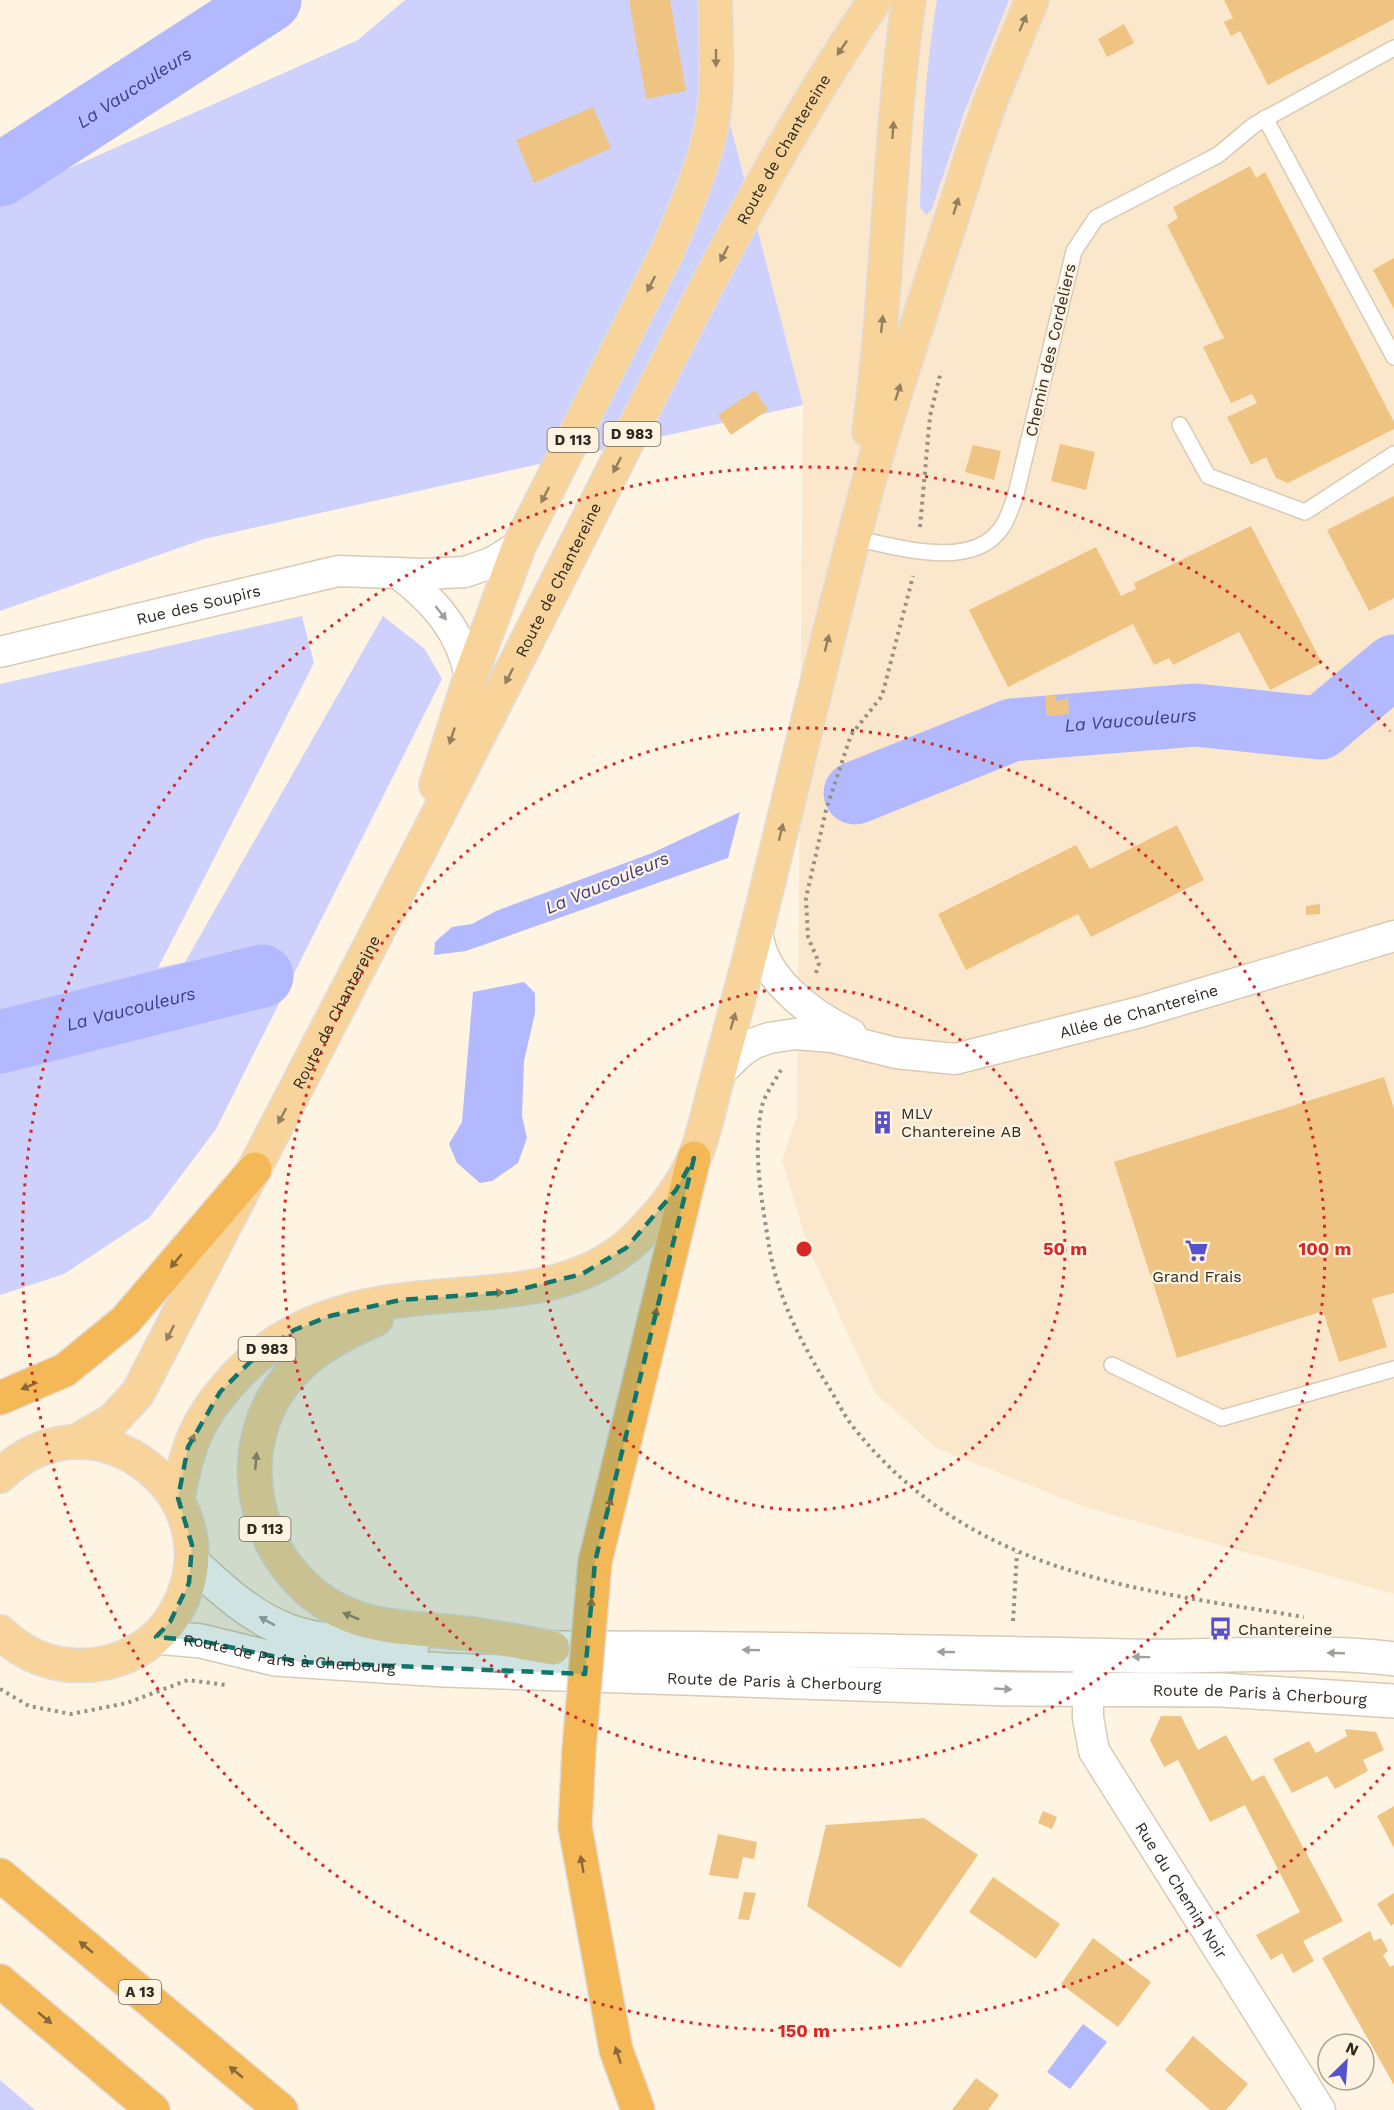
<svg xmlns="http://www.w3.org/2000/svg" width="1394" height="2110" viewBox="0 0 1394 2110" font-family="'Work Sans',sans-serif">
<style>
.built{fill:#fbe8cc}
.green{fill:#cdd1fc}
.water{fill:#b3b9fe}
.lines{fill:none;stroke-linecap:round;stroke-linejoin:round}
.river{stroke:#b3b9fe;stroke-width:63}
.building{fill:#efc482}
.lane-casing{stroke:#d8cab5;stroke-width:18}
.street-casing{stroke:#d8cab5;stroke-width:33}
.secondary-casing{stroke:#d8cab5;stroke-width:36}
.primary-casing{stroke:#dedddc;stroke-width:36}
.highway-casing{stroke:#dedddc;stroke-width:36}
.path{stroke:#989083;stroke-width:4;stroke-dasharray:3 4.5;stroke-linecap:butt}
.lane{stroke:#fff;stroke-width:15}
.street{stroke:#fff;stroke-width:30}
.secondary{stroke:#fff;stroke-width:33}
.primary{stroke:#f9d49a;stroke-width:33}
.highway{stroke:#f5b857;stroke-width:33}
.highway-bridge-casing{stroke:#dedddc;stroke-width:36;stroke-linecap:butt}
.highway-bridge{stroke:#f5b857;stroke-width:33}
.oneway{fill:#947f5e}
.oneway2{fill:#a19f9c}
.oneway3{fill:#886a3a}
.marked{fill:#0f766e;fill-opacity:0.2;stroke:#0f766e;stroke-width:4.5;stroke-dasharray:12 8;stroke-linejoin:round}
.ring{fill:none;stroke:#d62828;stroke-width:3;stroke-dasharray:3 6}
.labels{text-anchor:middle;stroke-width:4.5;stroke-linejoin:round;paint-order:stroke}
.shield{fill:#fff3e2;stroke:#6d665c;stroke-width:1.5}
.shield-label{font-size:15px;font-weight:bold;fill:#2f2a22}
.street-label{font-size:16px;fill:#2f2a22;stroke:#fff3e2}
.poi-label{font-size:16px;fill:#2f2a22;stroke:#fff3e2;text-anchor:start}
.water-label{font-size:18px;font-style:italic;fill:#3e3c8a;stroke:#fff3e2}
.centre{fill:#d62828;stroke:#fff3e2;stroke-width:3}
.ring-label{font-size:18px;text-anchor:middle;font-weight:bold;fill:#d62828;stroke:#fff3e2;stroke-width:4.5;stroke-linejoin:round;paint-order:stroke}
</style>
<rect width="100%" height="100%" fill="#fff3e2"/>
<!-- built -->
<polygon class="built" points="698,0 1394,0 1394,1594 1085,1507 936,1448 875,1393 809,1249 782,1161 797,1115 803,405"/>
<!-- green -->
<g class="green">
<polygon points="405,0 698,0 803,405 204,539 0,611 0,199 358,40"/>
<path d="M 937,0 L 1009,0 L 964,113 L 932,209 L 926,215 L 920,207 C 922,138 925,68 937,0 Z"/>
<polygon points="302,616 314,663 158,968 185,962 383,616 425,649 442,679 216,1129 149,1218 64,1274 0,1295 0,684"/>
<polygon points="0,2080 35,2110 0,2110"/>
</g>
<!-- water -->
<g class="water">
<polygon points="740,812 728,858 466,951 434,955 435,942 452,927 472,924 496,911 652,853"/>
<polygon points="524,982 535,993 535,1013 524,1061 522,1116 527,1138 518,1163 492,1181 480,1183 457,1163 449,1144 462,1122 473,992"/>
<polygon points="1083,2024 1107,2042 1070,2089 1047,2072"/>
</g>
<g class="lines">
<!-- river -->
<g class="river">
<path id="s1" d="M 0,175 L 270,0"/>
<path id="s2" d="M 855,793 L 1012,730 L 1195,715 L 1320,728 L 1394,666"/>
<path id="s3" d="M 0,1042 L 262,976"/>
</g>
</g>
<!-- building -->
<g class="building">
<polygon points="629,0 670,0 686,91 646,99"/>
<polygon points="1224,0 1394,0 1394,19 1268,85 1240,31 1231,36 1224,22 1233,18"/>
<polygon points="1124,24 1134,43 1107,57 1098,39"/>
<polygon points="593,107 611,148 534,183 516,140"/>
<polygon points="1250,166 1256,178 1265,172 1394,422 1394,429 1288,483 1276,478 1266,457 1251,465 1227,417 1257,403 1252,394 1231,403 1203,347 1224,338 1167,225 1178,218 1173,207"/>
<polygon points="1394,258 1394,309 1373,270"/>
<polygon points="755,390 768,410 731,435 718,415"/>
<polygon points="1060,444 1095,452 1086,490 1051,481"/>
<polygon points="973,445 1001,451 994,480 965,472"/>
<polygon points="1394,496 1394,598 1369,611 1327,530"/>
<polygon points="1251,526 1322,663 1270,690 1239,632 1173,665 1169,658 1154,665 1133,624 1008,687 969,610 1096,547 1121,596 1136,589 1134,583"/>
<polygon points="1045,696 1055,696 1056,701 1068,698 1069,714 1047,716"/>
<polygon points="1177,825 1204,880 1091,937 1078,914 966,970 938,914 1076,845 1090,869"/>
<polygon points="1320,904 1320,914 1306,915 1306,906"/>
<polygon points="1384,1077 1394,1109 1394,1293 1372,1299 1387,1347 1339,1362 1323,1311 1177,1358 1114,1162"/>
<polygon points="886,1112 892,1130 881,1133 875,1115"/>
<polygon points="1161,1716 1181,1716 1198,1750 1226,1735 1252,1781 1264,1775 1343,1921 1303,1941 1314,1961 1293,1973 1282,1953 1271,1960 1256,1935 1300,1912 1245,1805 1210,1822 1178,1760 1164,1767 1150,1740"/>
<polygon points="1345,1729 1376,1732 1384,1750 1363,1760 1368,1771 1335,1789 1327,1776 1292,1793 1273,1759 1309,1741 1316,1753 1347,1736"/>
<polygon points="1394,1806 1394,1848 1377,1816"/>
<polygon points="1043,1811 1057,1817 1052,1829 1038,1823"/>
<polygon points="924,1818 978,1855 900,1968 807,1906 826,1825"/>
<polygon points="718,1834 757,1842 754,1859 743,1857 738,1879 709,1875"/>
<polygon points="993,1877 1060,1924 1036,1959 969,1912"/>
<polygon points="744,1892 756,1893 749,1920 738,1919"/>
<polygon points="1394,1893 1394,1924 1391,1926 1377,1904"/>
<polygon points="1370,1931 1374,1941 1381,1938 1388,1951 1383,1955 1390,1967 1394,1965 1394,2085 1322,1958"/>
<polygon points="1093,1938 1151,1982 1118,2027 1061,1984"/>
<polygon points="1193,2036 1248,2084 1226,2110 1210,2110 1165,2070"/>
<polygon points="976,2078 999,2095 988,2110 952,2110"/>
</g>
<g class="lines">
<defs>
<g id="lane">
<polyline points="1265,118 1394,357"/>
<polyline points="1180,425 1208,476 1305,512 1394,454"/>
<path d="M 853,538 C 895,546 973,572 1002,527 C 1008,519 1011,507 1015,498 L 1074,251 L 1096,218 L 1218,155 L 1254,125 L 1394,48"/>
<polyline points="1112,1365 1222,1418 1394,1369"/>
</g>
<g id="street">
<path d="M 398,573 C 435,601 462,632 470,678"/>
<path id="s4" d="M 0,652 L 338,571 L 424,574 L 465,572 L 491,563 L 519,546"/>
<path d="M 757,928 C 759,977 810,1014 851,1034"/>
<path id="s5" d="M 718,1074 L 742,1051 L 755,1043 L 769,1038 L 795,1034 L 832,1037 L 896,1053 L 955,1059 L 1140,1012 L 1394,936"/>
<path id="s6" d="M 1088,1664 L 1088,1718 L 1094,1751 L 1320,2110"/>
</g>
<g id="secondary">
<path d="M 192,1562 C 220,1588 252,1618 289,1631 C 324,1644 374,1644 412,1646"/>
<path id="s7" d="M 156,1637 L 201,1641 L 275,1659 L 444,1670 L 1010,1689 L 1222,1690 L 1394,1701"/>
<path d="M 523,1648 C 726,1647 929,1652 1131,1656 C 1219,1658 1307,1648 1394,1659"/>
</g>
<g id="primary">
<path d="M 869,431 C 889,288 888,143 909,0"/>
<path d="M 436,785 L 470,678 L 519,546 L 668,250 C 687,204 711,152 715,101 C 718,68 716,33 715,0"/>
<path d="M 376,1319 C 345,1333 315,1348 292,1373 C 225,1447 253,1566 338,1610 C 376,1630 421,1628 463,1633 C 493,1636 523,1643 553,1648"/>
<path id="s8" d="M 75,1442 L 113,1420 L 138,1393 C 271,1135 407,878 538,619 C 645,410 743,195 875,0"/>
<path d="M 0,1476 C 94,1382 243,1500 174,1615 C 159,1640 133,1657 105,1663 C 66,1671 28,1660 0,1632"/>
<path d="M 178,1498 C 187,1442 201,1412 241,1371 C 285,1327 344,1307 404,1300 C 488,1289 583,1299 645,1229 C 664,1209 683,1184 694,1159 C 705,1133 710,1103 718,1076 C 733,1020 748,965 762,909 C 793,784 822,658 855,533 C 888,405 933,280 972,154 L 992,97 L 1032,0"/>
</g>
<g id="highway">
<polyline points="0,1398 65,1370 125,1321 255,1169"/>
<polyline points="595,1562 694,1158"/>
<polyline points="579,1749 575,1827 616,2050 638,2110"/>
<polyline points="0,1875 281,2110"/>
<polyline points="0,1981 153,2110"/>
</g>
</defs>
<!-- lane casing -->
<use href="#lane" class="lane-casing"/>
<!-- street casing -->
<use href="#street" class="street-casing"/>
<!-- secondary casing -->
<use href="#secondary" class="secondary-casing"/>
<!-- primary casing -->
<use href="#primary" class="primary-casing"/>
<!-- highway casing -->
<use href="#highway" class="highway-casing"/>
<!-- path -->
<g class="path">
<polyline points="920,527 930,416 941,371"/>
<polyline points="816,973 819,963 808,937 806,898 826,810 851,735 882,696 913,576"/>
<path d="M 781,1070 C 775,1081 765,1094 762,1106 C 752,1153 762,1200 769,1246 C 777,1296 801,1343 828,1386 C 837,1400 844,1416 854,1428 C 971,1574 1133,1589 1304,1617"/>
<polyline points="1013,1621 1017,1553"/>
<polyline points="0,1689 29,1706 71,1714 127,1703 188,1680 226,1685"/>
</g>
<!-- lane -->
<use href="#lane" class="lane"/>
<!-- street -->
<use href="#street" class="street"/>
<!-- secondary -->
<use href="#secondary" class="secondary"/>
<!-- primary -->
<use href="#primary" class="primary"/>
<!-- highway -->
<use href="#highway" class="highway"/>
<defs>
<polyline id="highway-bridge" points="579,1749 595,1562"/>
</defs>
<!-- highway-bridge casing -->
<use href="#highway-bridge" class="highway-bridge-casing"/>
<!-- highway-bridge -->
<use href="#highway-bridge" class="highway-bridge"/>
</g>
<!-- one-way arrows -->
<defs><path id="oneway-solid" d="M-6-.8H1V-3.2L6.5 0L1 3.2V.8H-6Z" transform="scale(1.5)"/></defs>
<g class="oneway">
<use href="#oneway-solid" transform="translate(1023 23) rotate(-67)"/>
<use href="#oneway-solid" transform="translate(842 48) rotate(124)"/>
<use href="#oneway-solid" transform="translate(716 58) rotate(90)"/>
<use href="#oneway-solid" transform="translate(893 130) rotate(-86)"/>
<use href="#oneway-solid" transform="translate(956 206) rotate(-73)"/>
<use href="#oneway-solid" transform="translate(724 254) rotate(117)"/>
<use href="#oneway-solid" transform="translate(651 284) rotate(117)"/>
<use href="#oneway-solid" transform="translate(882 324) rotate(-84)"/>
<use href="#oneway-solid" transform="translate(898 392) rotate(-73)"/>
<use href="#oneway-solid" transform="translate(617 465) rotate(117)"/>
<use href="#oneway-solid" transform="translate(545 495) rotate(117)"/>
<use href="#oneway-solid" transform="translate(827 643) rotate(-76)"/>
<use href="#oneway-solid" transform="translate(509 676) rotate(117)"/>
<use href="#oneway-solid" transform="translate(452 736) rotate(108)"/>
<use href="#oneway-solid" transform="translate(781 832) rotate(-76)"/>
<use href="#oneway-solid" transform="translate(733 1021) rotate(-74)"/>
<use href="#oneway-solid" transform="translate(282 1116) rotate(118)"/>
<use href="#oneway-solid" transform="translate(495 1293) rotate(-4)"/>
<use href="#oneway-solid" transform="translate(170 1333) rotate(117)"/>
<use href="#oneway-solid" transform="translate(191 1442) rotate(-67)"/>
<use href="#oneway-solid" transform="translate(256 1461) rotate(-85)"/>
<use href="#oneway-solid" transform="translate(351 1616) rotate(-158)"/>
</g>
<g class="oneway2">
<use href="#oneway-solid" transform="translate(441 613) rotate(52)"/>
<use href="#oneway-solid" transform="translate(267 1621) rotate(-151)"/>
<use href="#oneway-solid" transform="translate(751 1650) rotate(-179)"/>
<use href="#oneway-solid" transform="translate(946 1652) rotate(-179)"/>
<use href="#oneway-solid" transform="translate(1336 1653) rotate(-178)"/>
<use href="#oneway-solid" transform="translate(1141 1657) rotate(-179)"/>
<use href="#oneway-solid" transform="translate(503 1672) rotate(2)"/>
<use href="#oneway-solid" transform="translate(1003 1689) rotate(3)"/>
</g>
<g class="oneway3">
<use href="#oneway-solid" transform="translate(176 1261) rotate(130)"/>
<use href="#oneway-solid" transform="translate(655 1316) rotate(-76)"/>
<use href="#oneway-solid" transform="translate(29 1386) rotate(157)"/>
<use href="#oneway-solid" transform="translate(609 1506) rotate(-76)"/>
<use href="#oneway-solid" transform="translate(591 1607) rotate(-85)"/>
<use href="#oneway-solid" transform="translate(582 1864) rotate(-100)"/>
<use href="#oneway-solid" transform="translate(86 1947) rotate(-140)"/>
<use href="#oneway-solid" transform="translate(45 2018) rotate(40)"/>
<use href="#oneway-solid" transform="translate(618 2055) rotate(-108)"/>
<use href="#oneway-solid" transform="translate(236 2072) rotate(-140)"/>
</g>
<!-- marked area -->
<path class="marked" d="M 694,1158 L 595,1562 L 585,1674 L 300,1662 L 201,1641 L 156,1637 L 170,1622 L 189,1583 L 192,1545 L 178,1498 L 188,1447 L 220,1392 L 250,1362 L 294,1330 L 330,1316 L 400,1300 L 510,1292 L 582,1274 L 626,1248 L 676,1190 Z"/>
<!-- distance rings -->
<g class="ring">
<circle cx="804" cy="1249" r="261"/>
<circle cx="804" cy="1249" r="521"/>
<path d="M1390 1767A782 782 0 1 1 1390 731"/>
</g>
<!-- icons -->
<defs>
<symbol id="building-bare" viewBox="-9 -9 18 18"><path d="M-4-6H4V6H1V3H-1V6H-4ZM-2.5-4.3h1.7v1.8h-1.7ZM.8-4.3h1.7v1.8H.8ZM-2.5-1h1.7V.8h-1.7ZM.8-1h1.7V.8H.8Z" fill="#5852ca" stroke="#fff3e2" stroke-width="2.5" paint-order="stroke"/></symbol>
<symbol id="supermarket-bare" viewBox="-9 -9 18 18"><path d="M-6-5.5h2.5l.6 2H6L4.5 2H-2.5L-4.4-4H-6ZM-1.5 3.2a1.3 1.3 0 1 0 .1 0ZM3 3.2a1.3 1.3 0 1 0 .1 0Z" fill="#5852ca" stroke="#fff3e2" stroke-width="2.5" paint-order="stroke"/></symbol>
<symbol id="bus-bare" viewBox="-9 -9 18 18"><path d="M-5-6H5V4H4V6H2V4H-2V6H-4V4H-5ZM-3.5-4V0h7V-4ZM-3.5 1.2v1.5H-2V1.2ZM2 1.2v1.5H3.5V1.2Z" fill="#5852ca" stroke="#fff3e2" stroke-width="2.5" paint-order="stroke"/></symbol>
</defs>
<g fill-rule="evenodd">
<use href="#building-bare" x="866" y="1106" width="33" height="33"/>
<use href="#supermarket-bare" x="1180" y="1234" width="33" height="33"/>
<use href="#bus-bare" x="1204" y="1612" width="33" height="33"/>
</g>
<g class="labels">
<!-- shield labels -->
<g class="shield">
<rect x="603.5" y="422" width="57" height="24" rx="4.5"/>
<rect x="547.5" y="428" width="51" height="24" rx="4.5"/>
<rect x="238.5" y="1337" width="57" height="24" rx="4.5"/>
<rect x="239.5" y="1517" width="51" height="24" rx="4.5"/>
<rect x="119" y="1980" width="42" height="24" rx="4.5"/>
</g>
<g class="shield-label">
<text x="632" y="439">D 983</text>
<text x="573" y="445">D 113</text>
<text x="267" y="1354">D 983</text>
<text x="265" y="1534">D 113</text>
<text x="140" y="1997">A 13</text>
</g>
<!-- street labels -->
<g class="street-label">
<text dy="6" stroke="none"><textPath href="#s8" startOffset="1482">Route de Chantereine</textPath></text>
<text transform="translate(1050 350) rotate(-77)" y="6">Chemin des Cordeliers</text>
<text dy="6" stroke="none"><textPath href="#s8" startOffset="996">Route de Chantereine</textPath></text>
<text dy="6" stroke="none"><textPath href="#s4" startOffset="204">Rue des Soupirs</textPath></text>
<text dy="6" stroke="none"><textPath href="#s5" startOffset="442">Allée de Chantereine</textPath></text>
<text dy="6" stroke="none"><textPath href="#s8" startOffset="510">Route de Chantereine</textPath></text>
<text dy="6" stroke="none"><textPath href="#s7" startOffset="135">Route de Paris à Cherbourg</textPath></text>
<text dy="6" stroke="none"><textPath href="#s7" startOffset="621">Route de Paris à Cherbourg</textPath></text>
<text dy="6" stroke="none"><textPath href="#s7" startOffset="1107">Route de Paris à Cherbourg</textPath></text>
<text dy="6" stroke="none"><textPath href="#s6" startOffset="252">Rue du Chemin Noir</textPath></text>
</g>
<!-- poi labels -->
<g class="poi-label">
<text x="901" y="1119">MLV<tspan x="901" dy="18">Chantereine AB</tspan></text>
<text x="1197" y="1282" text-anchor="middle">Grand Frais</text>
<text x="1238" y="1635">Chantereine</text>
</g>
<!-- water labels -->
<g class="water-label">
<text dy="6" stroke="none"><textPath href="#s1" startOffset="160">La Vaucouleurs</textPath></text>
<text dy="6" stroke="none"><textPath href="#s2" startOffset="288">La Vaucouleurs</textPath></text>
<text transform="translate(607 883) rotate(-23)" y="6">La Vaucouleurs</text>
<text dy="6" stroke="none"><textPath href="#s3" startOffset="135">La Vaucouleurs</textPath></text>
</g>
</g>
<circle cx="804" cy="1249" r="9" class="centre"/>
<g class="ring-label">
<text x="1065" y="1255">50 m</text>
<text x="1325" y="1255">100 m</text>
<text x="804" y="2037">150 m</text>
</g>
<!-- north arrow -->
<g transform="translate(1346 2062) rotate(25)"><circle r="28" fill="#fff3e2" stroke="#aca395" stroke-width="1.5"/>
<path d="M0-4.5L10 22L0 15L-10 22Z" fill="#5852ca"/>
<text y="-9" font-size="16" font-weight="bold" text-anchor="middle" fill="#2f2a22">N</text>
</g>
</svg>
